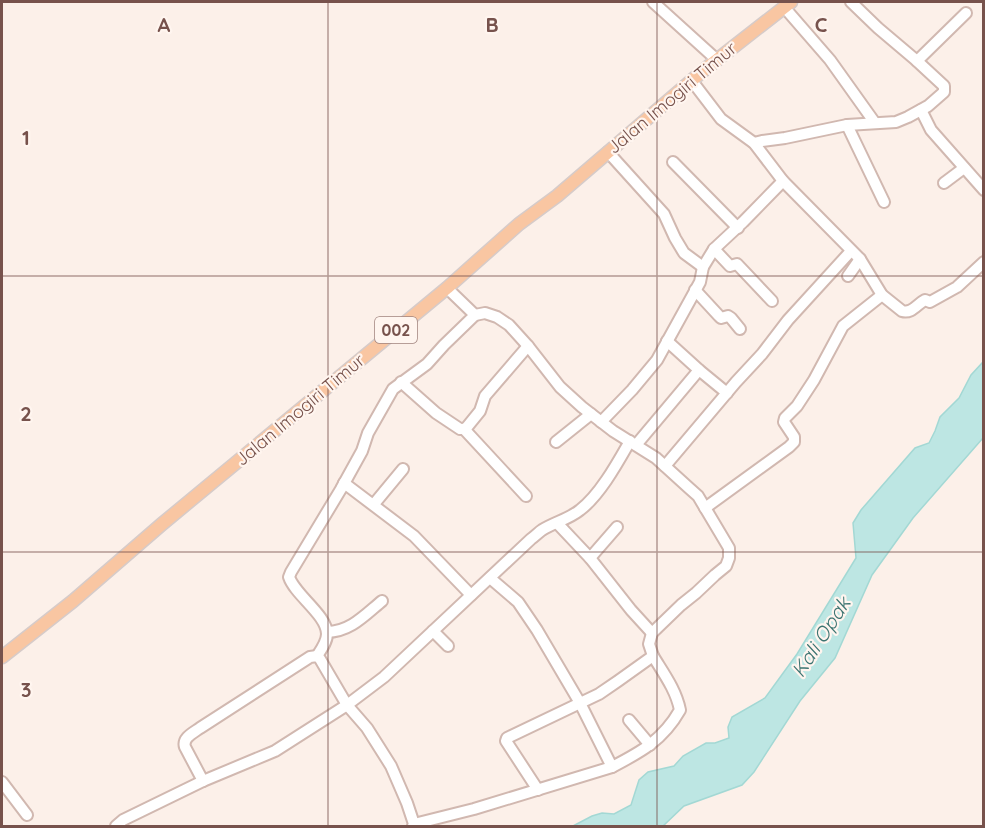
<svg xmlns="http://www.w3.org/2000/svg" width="985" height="828" viewBox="0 0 985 828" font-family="Quicksand,sans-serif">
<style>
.water{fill:#bde6e3;stroke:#a3d8d4;stroke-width:1.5}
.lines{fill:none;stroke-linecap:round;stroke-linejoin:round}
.minor-casing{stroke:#d1b8b0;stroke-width:14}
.major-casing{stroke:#d6cbc9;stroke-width:15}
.minor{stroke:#fff;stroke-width:10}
.major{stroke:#f9c6a2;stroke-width:12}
.grid{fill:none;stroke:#77524c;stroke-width:1.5;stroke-opacity:0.55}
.labels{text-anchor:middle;stroke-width:4.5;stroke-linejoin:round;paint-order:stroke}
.shield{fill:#fff5ef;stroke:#a0837d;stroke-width:1.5}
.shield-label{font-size:16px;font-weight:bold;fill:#77524c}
.street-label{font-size:18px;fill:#77524c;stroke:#fff5ef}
.water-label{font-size:20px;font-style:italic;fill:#3c7471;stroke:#fff5ef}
.grid-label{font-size:20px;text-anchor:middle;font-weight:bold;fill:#77524c;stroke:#fff5ef;stroke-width:4.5;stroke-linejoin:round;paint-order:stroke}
</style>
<rect width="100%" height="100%" fill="#fcf0e9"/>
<!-- water -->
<polygon class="water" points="983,362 983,438 913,518 872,575 835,658 800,701 754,772 742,785 684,806 663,826 573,826 592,816 602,813 614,814 631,805 639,780 648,772 674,766 683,756 706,743 715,743 729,738 728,727 732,717 765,698 797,654 856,558 853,523 861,510 915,448 929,443 935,431 940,417 959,398 971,375"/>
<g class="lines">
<defs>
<g id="minor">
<polyline points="653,2 717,60"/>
<polyline points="784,7 830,60 875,123"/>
<polyline points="917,61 966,13"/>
<path d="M 692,81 L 721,119 L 754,143 L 783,181 L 860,259 L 882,295 L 902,311 C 912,314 917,304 925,300 L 930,302 L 957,287 L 984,262"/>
<polyline points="921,110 931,130 984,190"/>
<polyline points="847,125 884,202"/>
<polyline points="754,143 762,141 785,138 847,125 896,122 908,117 928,106 944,92 944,86 917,61 878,28 851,2"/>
<polyline points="608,152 664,214 675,238 684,253 703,267"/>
<polyline points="673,162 738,228"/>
<polyline points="944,183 964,168"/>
<polyline points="714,249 730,266 737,264 772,301"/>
<polyline points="848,276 860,259"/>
<polyline points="695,290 719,316 721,318 728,316 731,318 740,329"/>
<polyline points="475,315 485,313 497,317 509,325 528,346 560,387 582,407 613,431 656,458 689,488 698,496 729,548 729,558 726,566 715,575 696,593 681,605 652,633 649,644 653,656 618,681 599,694 507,738 506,741 538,790"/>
<polyline points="667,341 699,370 727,393"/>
<polyline points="401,382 436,413 460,429 464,429 467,427 480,411 485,396 528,346"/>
<polyline points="601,422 632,390 657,360 700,282 703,267 714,249 743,222 783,181"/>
<polyline points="464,429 526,496"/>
<polyline points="556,442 591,414"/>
<polyline points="636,445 699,370"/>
<polyline points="665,466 736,382 762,354 788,320 851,251"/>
<polyline points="344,483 414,536 471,595"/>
<polyline points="374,504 403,469"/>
<polyline points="705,508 789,447 794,442 794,437 784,422 785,418 797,406 814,380 843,326 882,295"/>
<polyline points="557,523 590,558 631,610 652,633"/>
<polyline points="590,558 617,527"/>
<polyline points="490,578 518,602 537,630 580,703 612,767"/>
<polyline points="433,631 448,646"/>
<path d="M 327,632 C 350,632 365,615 382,601"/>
<path d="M 317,656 C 321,650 327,642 327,634 C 327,615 295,595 289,577 L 291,572 L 341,489 L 362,451 L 368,433 L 393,389 L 427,364 L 444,345 L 475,315 L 447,288"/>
<polyline points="629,720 650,745"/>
<path d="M 203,781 L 185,747 C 182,738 193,733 200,728 L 310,657 L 317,656 L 320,659 L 347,705 L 367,728 L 391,766 L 407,803 L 414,824 L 413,826"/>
<polyline points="2,782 27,815"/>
<path d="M 414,824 L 474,809 L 612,767 C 641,752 663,740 680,710 C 676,690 664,674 653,656"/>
<path d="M 116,826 L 123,820 L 203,781 L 275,751 L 347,705 L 384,677 L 531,539 C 535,536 539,532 542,530 C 555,522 569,519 580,510 C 600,495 618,462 630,441"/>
</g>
<polyline id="major" points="2,657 73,601 162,524 447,288 519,224 557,196 704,70 791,2"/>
</defs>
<!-- minor casing -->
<use href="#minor" class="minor-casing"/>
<!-- major casing -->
<use href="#major" class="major-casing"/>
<!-- minor -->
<use href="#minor" class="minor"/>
<!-- major -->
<use href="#major" class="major"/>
</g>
<!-- grid -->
<path class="grid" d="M 328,2 L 328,826M 657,2 L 657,826M 2,276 L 984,276M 2,552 L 984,552"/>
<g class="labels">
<!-- shield labels -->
<rect class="shield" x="375" y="317" width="42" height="26" rx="4.5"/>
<g class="shield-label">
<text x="396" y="336">002</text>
</g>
<!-- street labels -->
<g class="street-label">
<text transform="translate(672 98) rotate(-40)" y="6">Jalan Imogiri Timur</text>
<text transform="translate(300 410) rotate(-40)" y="6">Jalan Imogiri Timur</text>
</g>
<!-- water labels -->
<g class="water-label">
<text transform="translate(821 637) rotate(-57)" y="7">Kali Opak</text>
</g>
</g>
<g class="grid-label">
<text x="164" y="32">A</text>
<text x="492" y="32">B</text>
<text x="821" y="32">C</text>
<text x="26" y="145">1</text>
<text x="26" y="421">2</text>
<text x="26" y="697">3</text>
</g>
<!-- border -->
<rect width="985" height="828" fill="none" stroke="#77524c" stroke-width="6"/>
</svg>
